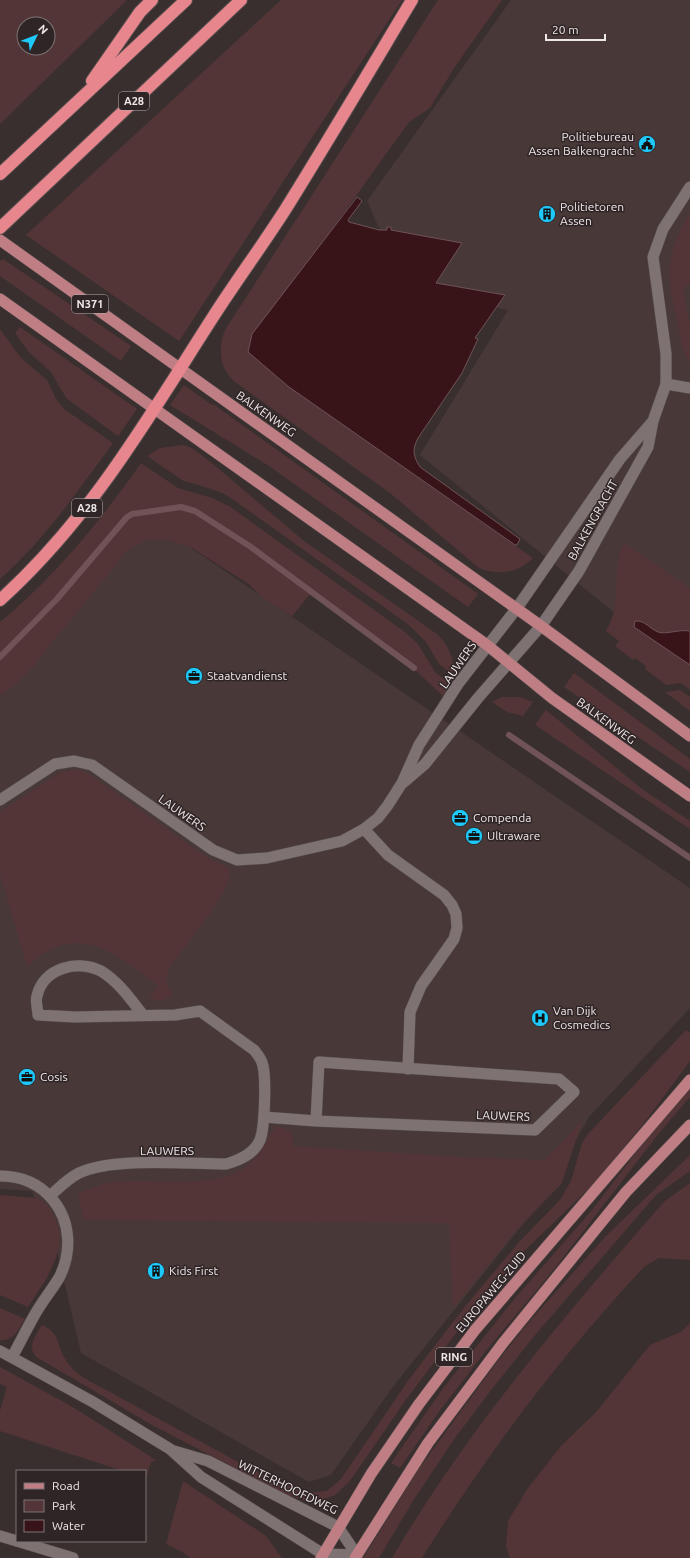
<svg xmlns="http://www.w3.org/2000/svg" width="690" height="1558" viewBox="0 0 690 1558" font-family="Ubuntu,sans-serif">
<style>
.built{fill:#483838}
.green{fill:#543537;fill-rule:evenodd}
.water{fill:#381418;stroke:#6f5356}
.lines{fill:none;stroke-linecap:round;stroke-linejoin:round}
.stream{stroke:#6f5356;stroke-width:6}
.minor-casing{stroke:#564d4d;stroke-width:12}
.tertiary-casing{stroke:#564d4d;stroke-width:12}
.primary-casing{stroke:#564d4d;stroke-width:12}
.motorway-casing{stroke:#564d4d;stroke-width:14}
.minor{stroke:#7e7272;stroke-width:11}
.tertiary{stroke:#7e7272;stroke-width:11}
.primary{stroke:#be7e83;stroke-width:11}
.motorway{stroke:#e8868e;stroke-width:12}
.labels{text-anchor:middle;stroke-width:3;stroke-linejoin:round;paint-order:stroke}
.shield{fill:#2f2526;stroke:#b5adae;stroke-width:1}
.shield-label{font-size:11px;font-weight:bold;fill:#eee7e8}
.poi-label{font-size:12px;fill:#eee7e8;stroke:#2f2526;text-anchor:start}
.street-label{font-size:12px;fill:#eee7e8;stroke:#2f2526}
</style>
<rect width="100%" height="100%" fill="#392f2f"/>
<!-- built -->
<g class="built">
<polygon points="511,0 690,0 690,674 420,455 508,310 406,288 367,201"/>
<polygon points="150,520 690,888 690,1008 589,1117 543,1199 392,1388 331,1475 309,1482 81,1353 58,1255 32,1191 0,1189 0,678"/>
</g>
<!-- green -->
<g class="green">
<path d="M 0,0 L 127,0 L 0,124 ZM 24,24 L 48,24 L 48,48 L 24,48 Z"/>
<polygon points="281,0 402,0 179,341 26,235"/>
<path d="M 438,0 L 502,0 L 454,68 L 430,108 L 409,122 L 302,271 L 252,334 L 248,352 L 289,387 L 533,558 C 518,573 499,576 479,568 L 390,493 L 235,382 C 219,368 218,348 225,330 Z"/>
<path d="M 690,213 L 690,283 L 683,289 L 690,327 L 690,363 C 682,352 681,338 678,325 C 667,279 664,255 690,213 Z"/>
<polygon points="3,259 131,346 121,361 0,276 0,261"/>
<polygon points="20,327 137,409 118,436 66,398 51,372 29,352 15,333"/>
<path d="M 0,329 L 21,358 L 47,380 L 56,399 L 64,409 L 113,443 C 76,493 47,537 0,579 Z"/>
<polygon points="184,385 212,405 213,404 478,594 468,607 269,466 170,405"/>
<path d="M 183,445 L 192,448 L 213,464 L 304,541 L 437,634 C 448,645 455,658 453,675 L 439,664 L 426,642 L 409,625 L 228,496 L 217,491 L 182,480 L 147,456 L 160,448 Z"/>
<path d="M 141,463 L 178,488 L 212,498 L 229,506 L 405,632 L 418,644 L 435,672 L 450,684 L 444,697 L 413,668 L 311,593 L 292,616 L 264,599 L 250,585 L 192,548 L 169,540 L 146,540 L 127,551 L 33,666 L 10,689 L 0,695 L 0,622 C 55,577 101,520 141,463 Z"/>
<path d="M 624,543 L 690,588 L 690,631 L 678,630 L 666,634 L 658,633 L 639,621 L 633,625 L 634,627 L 690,665 L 690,690 L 681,683 L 666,685 L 645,669 L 646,666 L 635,658 L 633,660 L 615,646 L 619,641 L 606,631 C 625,600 609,573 624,543 Z"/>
<polygon points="574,673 690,759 690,772 564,687"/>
<polygon points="680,690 690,697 690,711 665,692"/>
<polygon points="502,697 520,697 533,702 523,716 507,712 492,702"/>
<polygon points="546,710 642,789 690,821 690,829 535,725"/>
<path d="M 71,770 L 80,770 L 89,774 L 206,857 L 230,869 C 234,892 180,949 168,971 L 166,983 L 172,994 C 166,1001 159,1002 150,998 L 158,985 C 113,953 77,919 27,967 L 0,874 L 0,812 L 60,773 Z"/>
<path d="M 686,1030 L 690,1033 L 690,1061 L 650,1115 L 603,1175 L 520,1255 L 475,1308 L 405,1401 L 350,1481 L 335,1495 L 322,1500 L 307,1501 L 287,1495 L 152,1425 L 38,1358 C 26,1349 35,1336 41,1326 L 43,1325 C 59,1334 56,1339 63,1355 C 68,1365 75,1372 84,1378 L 249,1468 L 304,1493 L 327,1491 L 341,1479 L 410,1378 L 463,1309 L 519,1242 L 560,1200 L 571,1181 L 582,1143 L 587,1135 Z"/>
<polygon points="690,1089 690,1097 656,1137 555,1268 485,1352 438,1413 400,1468 391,1463 444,1387 516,1297 592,1210 657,1125"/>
<path d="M 582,1121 L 562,1183 L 513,1234 L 453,1308 L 449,1223 L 84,1220 L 78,1194 C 90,1188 103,1183 116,1182 C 154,1177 223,1193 252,1161 C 261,1151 269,1137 276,1126 L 291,1131 L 294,1146 L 460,1157 L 545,1160 Z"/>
<polygon points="690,1155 690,1171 656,1195 536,1334 492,1389 455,1438 413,1501 379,1558 363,1558 420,1467 497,1362 528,1323 606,1236"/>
<path d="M 690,1183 L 690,1260 L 659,1258 L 645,1266 C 561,1355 487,1454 422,1558 L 392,1558 C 466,1432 560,1321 656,1211 L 665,1201 Z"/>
<polygon points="0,1195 37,1198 48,1206 56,1220 60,1237 56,1258 47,1278 28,1307 0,1295"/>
<path d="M 0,1308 L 25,1319 C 18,1329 15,1341 0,1340 Z"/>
<polygon points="690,1323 690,1558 510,1558 506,1547 508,1521 528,1488 561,1446 597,1411 650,1345 681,1332"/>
<polygon points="0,1367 71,1406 156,1460 151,1462 146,1479 145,1471 123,1471 0,1431 0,1411 7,1387 0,1384"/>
<polygon points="183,1481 266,1536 282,1558 190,1558 182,1552 166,1544"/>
</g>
<!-- water -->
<g class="water">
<path d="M 357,197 L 362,201 L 348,220 L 349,222 L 379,230 L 387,230 L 387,227 L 391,227 L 391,230 L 462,243 L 436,283 L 505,295 L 475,338 L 478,339 L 462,373 L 418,438 C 412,450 413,456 420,467 L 520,539 L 517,545 L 515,545 L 289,387 L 248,352 L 252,334 Z"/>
<path d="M 635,621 C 645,620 650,629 658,632 C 665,635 679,629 690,631 L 690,665 L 634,627 Z"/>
</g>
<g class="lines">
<!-- stream -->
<g class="stream">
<polyline points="0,657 57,599 127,517 132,514 181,507 195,511 251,547 414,668"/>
<polyline points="509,735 690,858"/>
</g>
<defs>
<g id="minor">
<polyline points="666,384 690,388"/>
<polyline points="404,782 425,764 478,698 541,626 579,571 648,447 653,421 666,384 666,354 653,257 663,229 690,187"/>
<polyline points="0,800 55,764 74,761 92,765 213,850 237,860 267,858 342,841 364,829 378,818 388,805 402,783 419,745 458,684 517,608 620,459 653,421"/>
<polyline points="364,829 388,855 444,895 452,905 456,914 457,928 454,939 421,986 410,1012 408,1069"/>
<polyline points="264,1117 316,1121 535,1130 574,1092 559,1079 319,1062 316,1121"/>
<path d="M 0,1176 C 22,1176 39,1183 53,1200 C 71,1222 72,1253 59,1278 C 51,1291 41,1303 34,1316 C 26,1330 20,1343 12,1357"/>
<path d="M 50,1196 C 59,1188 67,1179 79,1173 C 113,1157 186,1164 226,1164 C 240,1160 254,1154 260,1140 C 265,1127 266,1079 263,1066 C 262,1059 258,1055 254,1050 L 200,1011 L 175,1015 L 75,1017 L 38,1015 C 38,1009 35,1001 37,996 C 43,968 78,959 101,971 C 119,982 131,1000 143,1015"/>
<polyline points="0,1536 17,1541"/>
<polyline points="17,1541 73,1558"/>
</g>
<g id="tertiary">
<polyline points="0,1351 93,1402 170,1449 201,1477 323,1554 357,1555"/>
<polyline points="174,1451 208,1461 338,1527 357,1555"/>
</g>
<g id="primary">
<polyline points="0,240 541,626 690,736"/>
<polyline points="0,299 487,645 552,698 690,796"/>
<polyline points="321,1558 371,1474 419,1404 475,1330 690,1080"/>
<polyline points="355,1558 428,1443 503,1343 626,1192 690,1125"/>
</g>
<g id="motorway">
<polyline points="92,81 140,12 152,0"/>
<polyline points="0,174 186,0"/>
<polyline points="0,228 241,0"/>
<path d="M 0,600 C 91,518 148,418 213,317 C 236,281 262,246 285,210 C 328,141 370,70 412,0"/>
</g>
</defs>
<!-- minor casing -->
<use href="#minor" class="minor-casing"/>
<!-- tertiary casing -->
<use href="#tertiary" class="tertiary-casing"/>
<!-- primary casing -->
<use href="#primary" class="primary-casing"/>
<!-- motorway casing -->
<use href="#motorway" class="motorway-casing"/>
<!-- minor -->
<use href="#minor" class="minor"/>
<!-- tertiary -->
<use href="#tertiary" class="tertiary"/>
<!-- primary -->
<use href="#primary" class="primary"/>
<!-- motorway -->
<use href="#motorway" class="motorway"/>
</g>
<!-- icons -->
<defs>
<symbol id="civic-disc" viewBox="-11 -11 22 22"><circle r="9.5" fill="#1ec9fd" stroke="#2f2526"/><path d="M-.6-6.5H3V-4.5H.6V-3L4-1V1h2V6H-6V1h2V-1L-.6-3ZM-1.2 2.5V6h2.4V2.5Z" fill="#111"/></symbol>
<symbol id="building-disc" viewBox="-11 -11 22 22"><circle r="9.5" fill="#1ec9fd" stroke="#2f2526"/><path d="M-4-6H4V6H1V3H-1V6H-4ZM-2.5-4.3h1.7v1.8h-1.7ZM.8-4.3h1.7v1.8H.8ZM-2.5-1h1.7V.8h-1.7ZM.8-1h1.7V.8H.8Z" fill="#111"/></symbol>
<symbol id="office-disc" viewBox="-11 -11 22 22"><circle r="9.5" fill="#1ec9fd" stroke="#2f2526"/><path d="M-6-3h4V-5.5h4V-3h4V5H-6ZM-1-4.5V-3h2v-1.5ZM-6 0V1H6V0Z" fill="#111"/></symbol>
<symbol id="hospital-disc" viewBox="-11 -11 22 22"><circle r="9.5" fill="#1ec9fd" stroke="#2f2526"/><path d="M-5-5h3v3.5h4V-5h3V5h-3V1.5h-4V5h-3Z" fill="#111"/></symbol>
</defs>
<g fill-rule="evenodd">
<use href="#civic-disc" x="637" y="134" width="20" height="20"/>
<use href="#building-disc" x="537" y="204" width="20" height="20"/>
<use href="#office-disc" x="184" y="666" width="20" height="20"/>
<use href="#office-disc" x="450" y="808" width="20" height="20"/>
<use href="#office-disc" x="464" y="826" width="20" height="20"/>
<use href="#hospital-disc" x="530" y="1008" width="20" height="20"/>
<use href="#office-disc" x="17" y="1067" width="20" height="20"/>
<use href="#building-disc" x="146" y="1261" width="20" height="20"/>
</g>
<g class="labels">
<!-- shield labels -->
<g class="shield">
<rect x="119" y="92" width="30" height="18" rx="3"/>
<rect x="72" y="295" width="36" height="18" rx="3"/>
<rect x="72" y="499" width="30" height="18" rx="3"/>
<rect x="436" y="1348" width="36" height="18" rx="3"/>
</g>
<g class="shield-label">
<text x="134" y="105">A28</text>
<text x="90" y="308">N371</text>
<text x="87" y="512">A28</text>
<text x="454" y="1361">RING</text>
</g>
<!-- poi labels -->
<g class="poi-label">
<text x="634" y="141" text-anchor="end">Politiebureau<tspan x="634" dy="14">Assen Balkengracht</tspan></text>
<text x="560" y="211">Politietoren<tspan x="560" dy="14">Assen</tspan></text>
<text x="207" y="680">Staatvandienst</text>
<text x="473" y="822">Compenda</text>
<text x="487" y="840">Ultraware</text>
<text x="553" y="1015">Van Dijk<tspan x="553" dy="14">Cosmedics</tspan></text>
<text x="40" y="1081">Cosis</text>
<text x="169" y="1275">Kids First</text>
</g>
<!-- street labels -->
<g class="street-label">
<text transform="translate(266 414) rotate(35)" y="4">BALKENWEG</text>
<text transform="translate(593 520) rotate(-61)" y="4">BALKENGRACHT</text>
<text transform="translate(458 665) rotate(-55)" y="4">LAUWERS</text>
<text transform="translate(606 721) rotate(36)" y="4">BALKENWEG</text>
<text transform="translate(182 813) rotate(35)" y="4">LAUWERS</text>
<text transform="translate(503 1116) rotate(2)" y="4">LAUWERS</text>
<text x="167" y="1155">LAUWERS</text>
<text transform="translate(491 1292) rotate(-50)" y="4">EUROPAWEG-ZUID</text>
<text transform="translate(288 1487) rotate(26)" y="4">WITTERHOOFDWEG</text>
</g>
</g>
<!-- legend -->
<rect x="16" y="1470" width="130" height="72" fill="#2f2526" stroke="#7b7374"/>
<rect x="24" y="1483" width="20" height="6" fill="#be7e83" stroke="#7b7374"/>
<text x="52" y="1490" font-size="12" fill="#eee7e8">Road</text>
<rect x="24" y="1500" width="20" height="12" fill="#543537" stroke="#7b7374"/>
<text x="52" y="1510" font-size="12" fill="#eee7e8">Park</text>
<rect x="24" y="1520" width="20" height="12" fill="#381418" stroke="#7b7374"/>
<text x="52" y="1530" font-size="12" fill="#eee7e8">Water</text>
<!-- north arrow -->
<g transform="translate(36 36) rotate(47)"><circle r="19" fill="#2f2526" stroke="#7b7374"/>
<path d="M0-3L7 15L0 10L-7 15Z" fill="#1ec9fd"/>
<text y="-6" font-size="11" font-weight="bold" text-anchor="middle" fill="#eee7e8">N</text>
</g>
<!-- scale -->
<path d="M546 34v6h59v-6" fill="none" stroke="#eee7e8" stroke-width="2"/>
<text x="552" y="34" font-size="12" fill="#eee7e8" stroke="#2f2526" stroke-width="3" paint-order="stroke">20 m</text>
</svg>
